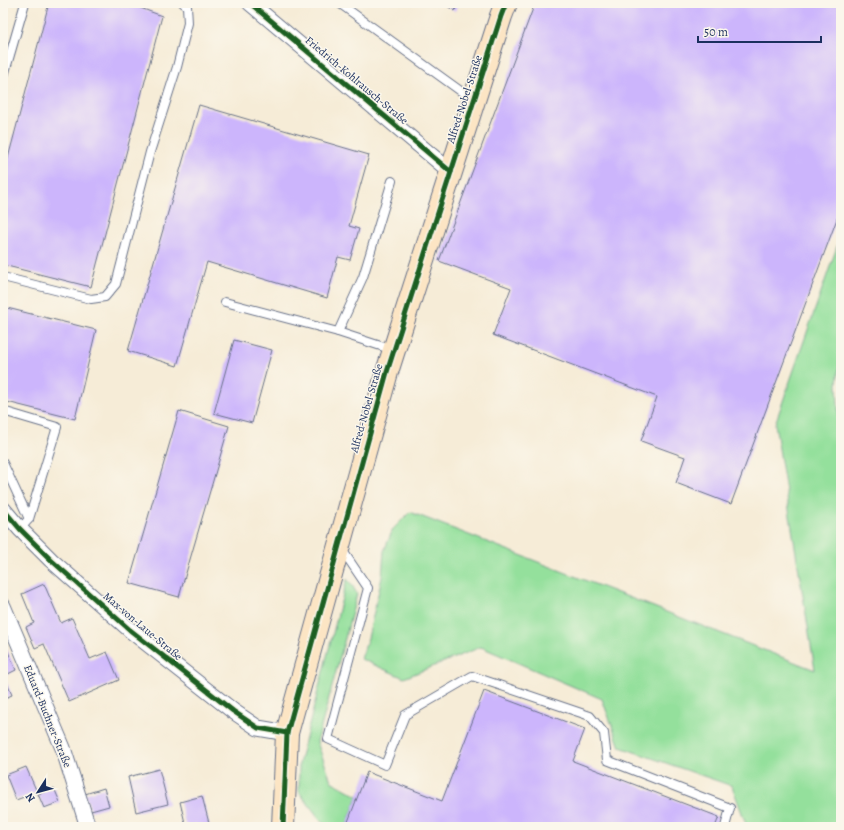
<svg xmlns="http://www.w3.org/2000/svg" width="844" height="830" viewBox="0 0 844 830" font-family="Alegreya,serif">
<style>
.green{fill:#94e09c;stroke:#58887d}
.building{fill:#ccb5fc}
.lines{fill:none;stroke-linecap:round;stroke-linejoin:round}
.lane-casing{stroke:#687188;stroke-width:10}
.street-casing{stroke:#687188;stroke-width:17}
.secondary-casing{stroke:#687188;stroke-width:24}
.lane{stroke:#fff;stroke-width:8}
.street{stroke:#fff;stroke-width:15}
.secondary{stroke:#fce5c4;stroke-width:22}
.cycleway-casing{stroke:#fbf7ec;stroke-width:8}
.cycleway{stroke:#1b5e20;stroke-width:5}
.labels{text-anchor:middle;stroke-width:3;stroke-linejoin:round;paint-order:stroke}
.street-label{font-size:11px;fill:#1b2f5e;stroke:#fbf7ec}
</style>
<rect width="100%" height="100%" fill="#fbf7ec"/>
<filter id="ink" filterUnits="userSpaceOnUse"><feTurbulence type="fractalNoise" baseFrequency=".025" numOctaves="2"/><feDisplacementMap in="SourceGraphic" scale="8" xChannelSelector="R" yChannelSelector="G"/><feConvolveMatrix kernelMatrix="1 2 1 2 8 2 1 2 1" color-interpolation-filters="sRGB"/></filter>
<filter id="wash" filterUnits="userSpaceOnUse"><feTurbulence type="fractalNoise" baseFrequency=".012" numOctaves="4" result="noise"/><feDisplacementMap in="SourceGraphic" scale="16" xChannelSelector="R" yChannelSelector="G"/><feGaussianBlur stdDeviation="0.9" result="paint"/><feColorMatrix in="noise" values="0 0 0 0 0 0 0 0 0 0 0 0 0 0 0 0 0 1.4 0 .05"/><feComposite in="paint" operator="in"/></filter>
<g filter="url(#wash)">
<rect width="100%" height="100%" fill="#f6ecd7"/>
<!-- green -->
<g class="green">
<polygon points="841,235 841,346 837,385 841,465 841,827 747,827 732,786 620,747 602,699 481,647 404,678 361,659 368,638 382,577 384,551 393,529 410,512 815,670 775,424"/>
<polygon points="347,579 352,585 357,594 317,742 331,781 358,796 346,827 326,827 299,792 299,764"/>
</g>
<g id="blocks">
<!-- building -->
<g class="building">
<polygon points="49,3 127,3 162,16 91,287 3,265 3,177"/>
<polygon points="442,3 458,3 455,11"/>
<polygon points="535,3 841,3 841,208 731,504 676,483 685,457 641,441 657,397 493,335 511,288 439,261"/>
<polygon points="199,105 369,155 349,226 359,229 350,260 338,257 327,298 207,262 177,366 128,351"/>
<polygon points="3,307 96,330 75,419 3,401"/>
<polygon points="234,340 272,350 252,423 214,413"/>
<polygon points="179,411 229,426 179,597 129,583"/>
<polygon points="44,584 61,623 72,618 90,659 107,652 119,680 69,702 44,644 35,648 26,627 34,623 22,594"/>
<polygon points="5,645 16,670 4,676 12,695 3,699 3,646"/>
<polygon points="484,691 585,729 573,761 719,817 715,827 346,827 367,772 442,801"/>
<polygon points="26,767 37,792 16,800 6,775"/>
<polygon points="159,769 168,804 136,812 128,777"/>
<polygon points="54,788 60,802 44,808 38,794"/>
<polygon points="104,788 109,806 91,811 85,794"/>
<polygon points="202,796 210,827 186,827 180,802"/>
</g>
</g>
</g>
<g filter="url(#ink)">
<use href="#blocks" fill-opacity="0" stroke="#687188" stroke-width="1"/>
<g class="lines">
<defs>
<g id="lane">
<polyline points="339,3 473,100"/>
<polyline points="3,79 25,3"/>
<polyline points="392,181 363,277 338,332 393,350"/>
<polyline points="3,277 91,299 105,297 116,284 150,152 177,67 188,23 187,6 183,3"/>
<polyline points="225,302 338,332"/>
<polyline points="3,411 57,427 29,519 20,529"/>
<polyline points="3,463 29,519"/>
<polyline points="341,548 368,588 328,739 385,765 405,715 472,676 590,716 604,733 607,760 730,808 725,827"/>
</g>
<g id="street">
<polyline points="250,3 451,172"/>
<polyline points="3,509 20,529 51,560 130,630 233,711 258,728 287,733"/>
<polyline points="3,606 63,748 88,827"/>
</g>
<polyline id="secondary" points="283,827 287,733 387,372 501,16 506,3"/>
</defs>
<!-- lane casing -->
<use href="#lane" class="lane-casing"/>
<!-- street casing -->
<use href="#street" class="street-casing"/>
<!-- secondary casing -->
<use href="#secondary" class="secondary-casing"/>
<!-- lane -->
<use href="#lane" class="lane"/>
<!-- street -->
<use href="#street" class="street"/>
<!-- secondary -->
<use href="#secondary" class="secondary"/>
<defs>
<g id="cycleway">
<polyline points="250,3 451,172"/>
<polyline points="3,509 20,529 51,560 130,630 233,711 258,728 287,733"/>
<polyline points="283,827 287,733 387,372 501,16 506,3"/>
</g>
</defs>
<!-- cycleway casing -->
<use href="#cycleway" class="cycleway-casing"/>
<!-- cycleway -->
<use href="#cycleway" class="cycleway"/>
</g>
</g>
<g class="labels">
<!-- street labels -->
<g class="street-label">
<text transform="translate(357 80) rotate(40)" y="4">Friedrich-Kohlrausch-Straße</text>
<text transform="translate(464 99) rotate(-72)" y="4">Alfred-Nobel-Straße</text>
<text transform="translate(366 408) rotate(-74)" y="4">Alfred-Nobel-Straße</text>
<text transform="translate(143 626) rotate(40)" y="4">Max-von-Laue-Straße</text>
<text transform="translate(48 716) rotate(68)" y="4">Eduard-Buchner-Straße</text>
</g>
</g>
<!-- margin -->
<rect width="844" height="830" fill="none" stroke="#fbf7ec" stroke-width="16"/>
<!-- north arrow -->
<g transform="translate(38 792) rotate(234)" stroke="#fbf7ec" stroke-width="3" paint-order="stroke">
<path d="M0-3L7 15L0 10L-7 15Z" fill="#1b2f5e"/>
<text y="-6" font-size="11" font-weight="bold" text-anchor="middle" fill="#1b2f5e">N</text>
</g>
<!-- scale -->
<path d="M698 36v6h123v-6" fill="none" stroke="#1b2f5e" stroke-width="2"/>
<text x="704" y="36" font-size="12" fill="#1b2f5e" stroke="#fbf7ec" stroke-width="3" paint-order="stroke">50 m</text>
</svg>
